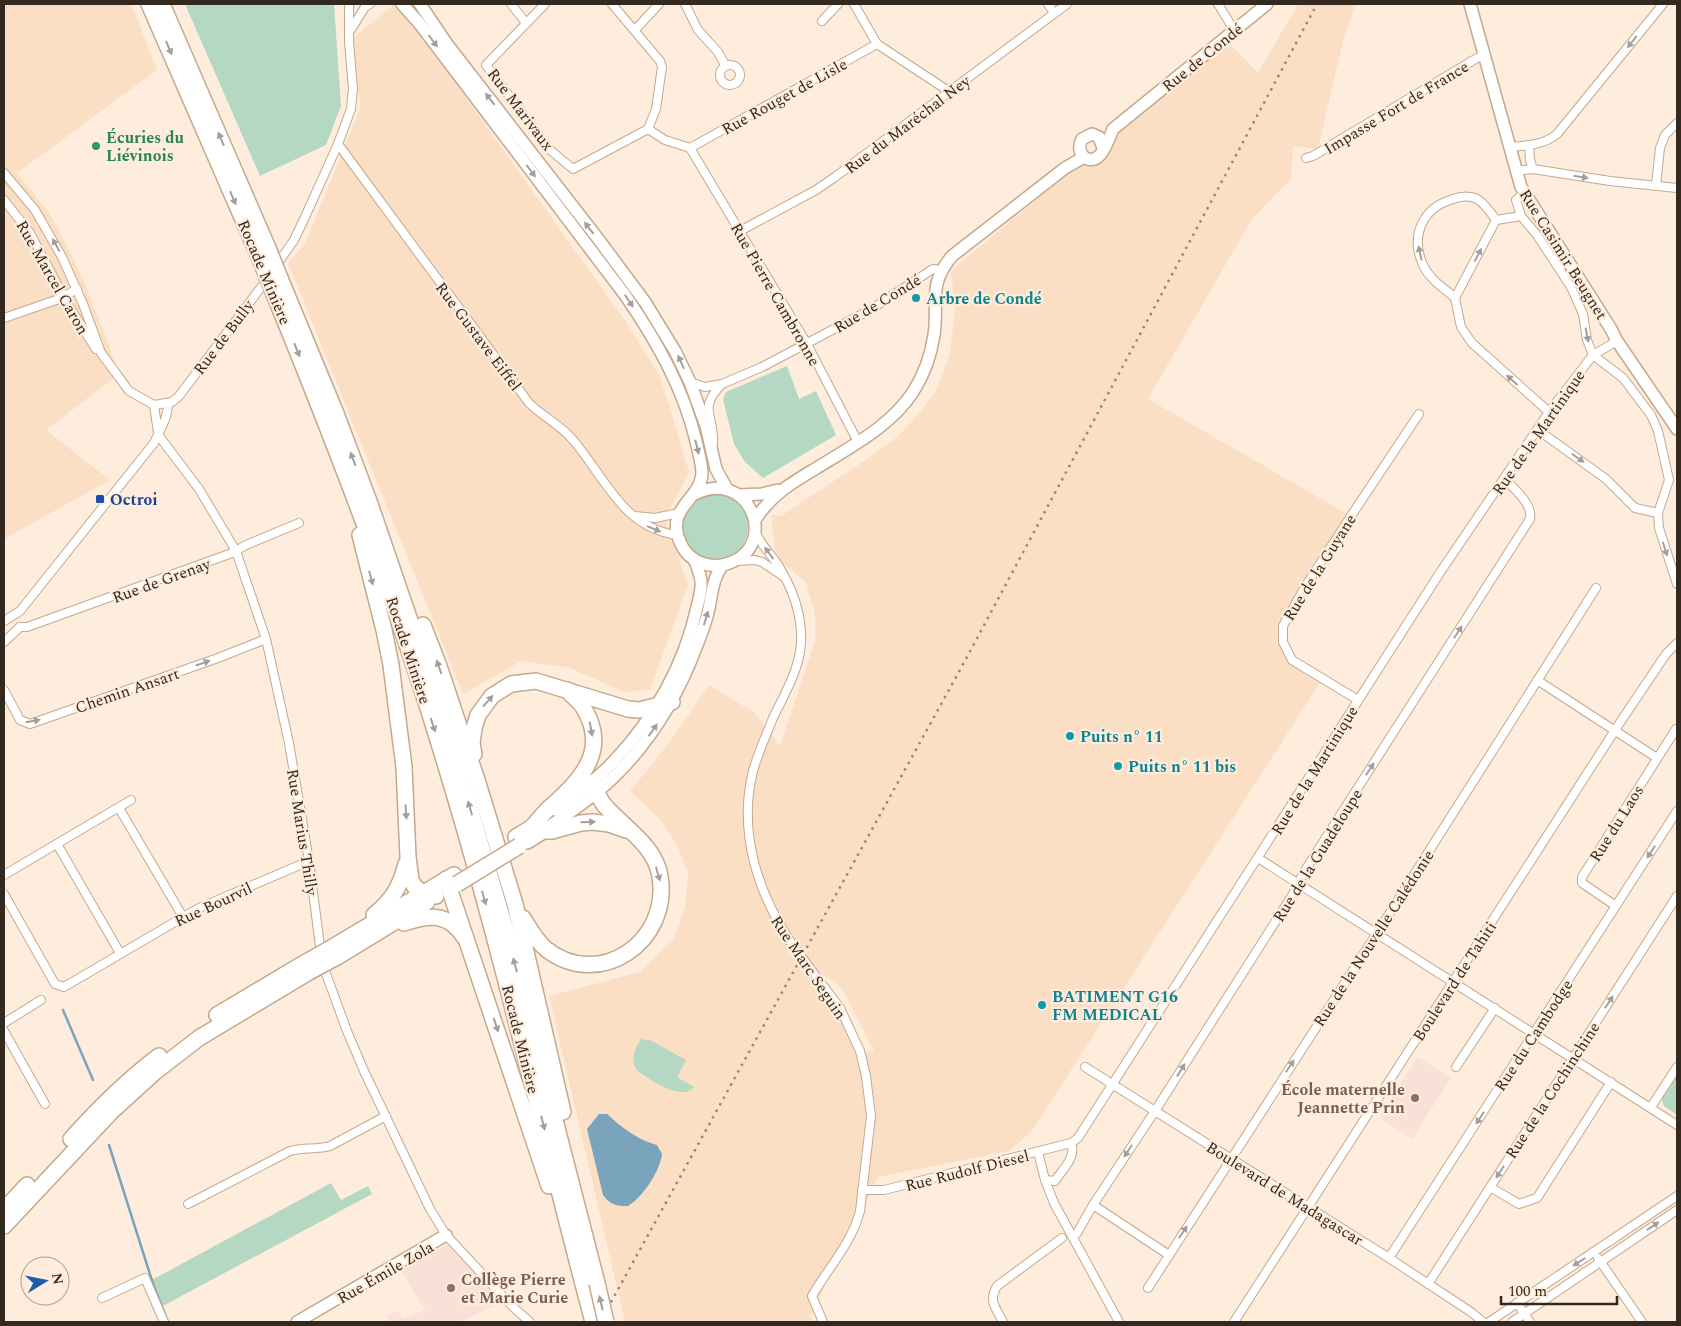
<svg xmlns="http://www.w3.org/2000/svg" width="1681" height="1326" viewBox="0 0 1681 1326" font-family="Spectral,serif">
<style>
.built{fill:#fadfc4;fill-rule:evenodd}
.education{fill:#f9e1d7}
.green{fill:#b4d8c2}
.water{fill:#79a4bb}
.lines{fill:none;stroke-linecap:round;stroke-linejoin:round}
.stream{stroke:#79a4bb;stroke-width:2.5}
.street-casing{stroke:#c3a98e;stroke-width:10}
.secondary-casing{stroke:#c3a98e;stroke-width:14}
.highway-casing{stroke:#c3a98e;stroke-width:18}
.street{stroke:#fff;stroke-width:8}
.secondary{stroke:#fff;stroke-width:11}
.highway{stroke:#fff;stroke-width:15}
.rail{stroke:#97897b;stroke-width:2.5;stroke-dasharray:2.5 5;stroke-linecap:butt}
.street-bridge-casing{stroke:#c3a98e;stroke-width:10;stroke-linecap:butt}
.highway-bridge-casing{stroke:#c3a98e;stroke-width:18;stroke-linecap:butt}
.street-bridge{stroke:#fff;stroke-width:8}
.highway-bridge{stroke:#fff;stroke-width:15}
.oneway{fill:#a49f9a}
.leisure-dot{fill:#2e9e5b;stroke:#feeddc;stroke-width:2}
.culture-dot{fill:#0f9aa8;stroke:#feeddc;stroke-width:2}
.transit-dot{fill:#1a4fb4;stroke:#feeddc;stroke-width:2}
.education-dot{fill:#8d6e63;stroke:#feeddc;stroke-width:2}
.labels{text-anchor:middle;stroke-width:4.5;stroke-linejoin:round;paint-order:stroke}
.street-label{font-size:16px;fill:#34291e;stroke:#feeddc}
.leisure-label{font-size:16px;font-weight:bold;fill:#27864d;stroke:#feeddc;text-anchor:start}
.culture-label{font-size:16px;font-weight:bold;fill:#0d838f;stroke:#feeddc;text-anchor:start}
.transit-label{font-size:16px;font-weight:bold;fill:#164399;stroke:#feeddc;text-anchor:start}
.education-label{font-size:16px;font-weight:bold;fill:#785e54;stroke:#feeddc;text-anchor:end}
</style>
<rect width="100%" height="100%" fill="#feeddc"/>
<!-- built -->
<g class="built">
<polygon points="4,4 131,4 157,70 17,173 48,211 65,242 84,282 107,340 119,374 46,430 110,480 4,539"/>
<polygon points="395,4 399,4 624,319 660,376 689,472 665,519 688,585 650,690 624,692 570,668 521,661 463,694 288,263 305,244 361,106 349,41"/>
<path d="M 1298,4 L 1356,4 L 1344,37 L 1318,149 L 1293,146 L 1291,179 L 1252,219 L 1148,399 L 1351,516 L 1283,626 L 1283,642 L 1292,660 L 1323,678 L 1032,1131 L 1009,1151 L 878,1177 L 810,1317 L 815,1322 L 625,1322 L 549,996 L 640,972 L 674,939 L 685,907 L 688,874 L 677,845 L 660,819 L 630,791 L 669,743 L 709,685 L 755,713 L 780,746 L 815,641 L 815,613 L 806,582 L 776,558 L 771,515 L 781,516 L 864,461 L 897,437 L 914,419 L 935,393 L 950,354 L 955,308 L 951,271 L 1176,82 L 1228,42 L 1258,73 ZM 812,966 L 843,990 L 874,1051 L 860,1051 L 840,1008 Z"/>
</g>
<!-- education -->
<g class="education">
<polygon points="1418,1057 1451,1078 1412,1139 1379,1117"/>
<polygon points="449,1244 502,1302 460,1322 388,1322 387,1315 399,1311 402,1319 425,1310 403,1274 405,1268"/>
</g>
<!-- green -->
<g class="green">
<polygon points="185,4 334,4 341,106 326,145 260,176"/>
<polygon points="787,366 799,399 816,391 836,435 763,478 745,462 734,444 723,399 726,392"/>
<circle cx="715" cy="527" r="33"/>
<path d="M 641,1038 L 647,1041 L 648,1039 L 686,1060 L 677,1077 L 694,1087 C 682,1102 648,1079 637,1070 C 629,1059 636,1049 641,1038 Z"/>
<polygon points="1677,1074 1677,1115 1664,1106 1661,1098"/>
<polygon points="331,1183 341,1200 368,1186 372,1194 159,1308 150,1281"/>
</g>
<!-- water -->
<path class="water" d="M 599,1114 L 607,1114 C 621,1127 638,1140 657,1145 L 662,1154 C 660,1171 643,1197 628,1206 C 617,1206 610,1205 603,1195 L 587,1129 Z"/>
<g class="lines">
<!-- stream -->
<g class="stream">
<polyline points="63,1010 93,1080"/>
<polyline points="109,1145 154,1287 168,1322"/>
</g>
<defs>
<g id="street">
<polyline points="511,4 526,23"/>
<polyline points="545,4 486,65 549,149 573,169 648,129 656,109 662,67 660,61 612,4"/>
<polyline points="685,4 698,30 718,52 725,65"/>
<polyline points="854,4 877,44 950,92"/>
<polyline points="1048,4 1054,13"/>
<polyline points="1218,4 1234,30"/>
<polyline points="822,21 838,4"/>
<polyline points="635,30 659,4"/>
<polyline points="350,31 365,7 370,4"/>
<circle cx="730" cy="75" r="10"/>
<polyline points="648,129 665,140 690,148"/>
<path d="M 338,144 L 529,403 C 543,417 561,425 573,440 C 605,477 623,529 678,535"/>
<polyline points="1529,145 1530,160 1533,169"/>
<path d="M 1510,147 C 1525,146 1544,145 1557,134 L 1663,4"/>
<polyline points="690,148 807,344 858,442"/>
<polyline points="690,148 877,44"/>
<polyline points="1306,158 1313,156 1477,58 1485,56"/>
<polyline points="1516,171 1533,169 1610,181 1677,188"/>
<polyline points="4,173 35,210 62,257 83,304 101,353 107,361 129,391 154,405"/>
<polyline points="1656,186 1660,148 1665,135 1677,123"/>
<polyline points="4,200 30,233 67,303 96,349"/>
<polyline points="1521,216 1516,200 1525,193"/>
<path d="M 1496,220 C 1491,213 1483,201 1475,198 C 1467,195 1461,196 1453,199 C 1422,208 1410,236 1423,265 C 1430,280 1444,288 1455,298 L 1461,327 L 1472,343 L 1549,412"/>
<polyline points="740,231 816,190 835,177 1067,4"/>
<polyline points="276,266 294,240 305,217 338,144 351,109 353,89 349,41 349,4"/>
<polyline points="1455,298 1496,220 1521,216 1537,235 1571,287 1583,314 1587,340 1593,355 1623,378 1651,415 1658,431 1669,480 1658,513 1659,528 1677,584"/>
<polyline points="4,318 59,299 77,289"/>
<polyline points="690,382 705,387 722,384 762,367 870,310 933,269 941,270"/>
<polyline points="154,405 158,433 162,440 199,489 236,551 266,639 289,743 309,861 320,946 325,971 347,1031 364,1071 430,1209 446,1235 513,1307 530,1322"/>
<polyline points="154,405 172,402 179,396 268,278"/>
<polyline points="1538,430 1606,479 1635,508 1658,513"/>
<path d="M 713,444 C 715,416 697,409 722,384"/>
<polyline points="635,516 655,518 679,513"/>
<path d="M 755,531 C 760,544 770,553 778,565 C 791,586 800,608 801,633 C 803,664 786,691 773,718 C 766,736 758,753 753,771 C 738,831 757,891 790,941"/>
<polyline points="735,561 755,560 762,562 783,576"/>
<path d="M 4,621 L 20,611 L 154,443 C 160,429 168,419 168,403"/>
<polyline points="20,627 27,627 232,553 246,545 299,523"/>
<polyline points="4,642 20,627"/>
<polyline points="1537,680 1657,758"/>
<polyline points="4,690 20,720 30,724 218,658 266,639"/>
<polyline points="1358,700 1292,660 1283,642 1283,626 1305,587 1351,516 1419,414"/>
<polyline points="119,808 183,917"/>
<polyline points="57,844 120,953"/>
<polyline points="1258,858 1677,1125"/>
<polyline points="4,875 131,800"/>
<polyline points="4,894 55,984 64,987 197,909 309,861"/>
<polyline points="1616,906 1582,883 1582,877 1676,729"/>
<path d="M 818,979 L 840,1008 L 860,1051 L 866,1076 L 871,1116 L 860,1211 C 852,1243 828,1268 812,1296 L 823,1322"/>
<polyline points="4,1023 41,1000"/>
<polyline points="4,1031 45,1104"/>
<polyline points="1085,1067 1389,1258 1471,1312 1483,1322"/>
<polyline points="1456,1067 1495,1008"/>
<polyline points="1651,1107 1677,1067"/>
<polyline points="1038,1152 1045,1180 1054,1203 1119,1322"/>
<path d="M 1045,1180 L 1055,1181 C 1062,1170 1077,1157 1071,1143 L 1078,1138 L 1441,571 L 1549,412 L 1593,355 L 1617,341"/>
<polyline points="1490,1187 1519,1204 1537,1198 1611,1082"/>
<polyline points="862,1190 884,1190 1071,1143"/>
<path d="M 188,1204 L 290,1151 C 303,1147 317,1150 330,1146 L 386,1116"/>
<polyline points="1093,1205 1169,1255"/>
<path d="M 1077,1233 L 1093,1205 L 1155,1111 L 1293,894 L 1304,872 L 1530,519 C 1533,504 1515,490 1505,479"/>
<polyline points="1389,1258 1677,811"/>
<polyline points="1598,1258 1642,1322"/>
<polyline points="1428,1284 1677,896"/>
<polyline points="1148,1288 1377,933 1596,588"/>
<polyline points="102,1298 145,1278 164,1322"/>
<polyline points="1517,1303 1530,1322"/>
<path d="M 1003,1322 C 996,1308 988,1301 997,1286 L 1062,1238"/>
<polyline points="1234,1322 1619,724 1666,654 1677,643"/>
<polyline points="1489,1322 1677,1196"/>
<polyline points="1512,1322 1677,1210"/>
</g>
<g id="secondary">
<path d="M 402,4 L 419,23 L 625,295 C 656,340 683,387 696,441 C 698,451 702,463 702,474 C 700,500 665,508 680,542 C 689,564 714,571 734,561 C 778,541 748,466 693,495"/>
<polyline points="420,4 447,44 599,240 645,302 675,351 690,382 706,426 716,469 727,489"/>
<polyline points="1470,4 1521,187 1611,329 1617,341 1677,429"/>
<path d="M 1103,148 L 1099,137 L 1092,134 L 1082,139 C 1074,153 1089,167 1100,155 C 1105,150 1110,136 1113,129 L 1267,4"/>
<polyline points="739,495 762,494 778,490"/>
<path d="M 755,520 C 771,495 790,484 815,469 C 850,447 890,427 913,392 C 924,375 931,355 934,335 C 939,301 927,286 952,256 L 1065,168 L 1084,157"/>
<path d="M 555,810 C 576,796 597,779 614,761 C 654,719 685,664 697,607 C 699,599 702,590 701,581 C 700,573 697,566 694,559"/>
<path d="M 544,830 C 562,818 580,806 597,792 C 643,754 676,701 697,645 C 701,635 705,624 708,613 C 712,596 712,579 722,566"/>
<polyline points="297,1322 446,1235"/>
</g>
<g id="highway">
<polyline points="149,4 258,254"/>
<polyline points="162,4 268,248"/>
<polyline points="280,278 335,411 370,504 445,723 507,934 597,1283"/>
<path d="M 272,289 C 338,451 401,613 450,780 C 504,959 545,1142 593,1322"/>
<polyline points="360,535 384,630 391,665 404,767 408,857 411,880 415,887 423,893 436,896"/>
<polyline points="423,625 439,666 477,780 515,904 563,1112"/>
<polyline points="474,754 472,744 474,728 478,715 492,696 511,684 536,681 628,709 639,710 672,702"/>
<path d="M 516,837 C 522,833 531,829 535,824 C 540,818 543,814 548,809 C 579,782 611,751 583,707 C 579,701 572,696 567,690"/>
<polyline points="527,841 543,831 552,831 581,823 593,822 609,824 626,830"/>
<polyline points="446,879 549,1186"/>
<path d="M 374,915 C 393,899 400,887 406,864"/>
<path d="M 523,918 C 530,929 536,941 546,949 C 599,991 671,942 660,876 C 655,846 626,829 607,808 C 600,802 596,790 593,782"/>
<path d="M 404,923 C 429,915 448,912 464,937"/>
<polyline points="331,948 454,875"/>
<polyline points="337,957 427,902"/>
<polyline points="217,1015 301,965"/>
<path d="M 71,1139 C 98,1109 127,1080 159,1056"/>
<polyline points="4,1210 27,1185"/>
<polyline points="4,1226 111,1112 155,1072 199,1038 309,972"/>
</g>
</defs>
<!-- street casing -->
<use href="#street" class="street-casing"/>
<!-- secondary casing -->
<use href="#secondary" class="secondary-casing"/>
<!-- highway casing -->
<use href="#highway" class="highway-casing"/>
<!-- street -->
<use href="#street" class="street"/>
<!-- secondary -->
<use href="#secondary" class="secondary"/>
<!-- highway -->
<use href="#highway" class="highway"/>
<!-- rail -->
<polyline class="rail" points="600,1322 960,670 1317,4"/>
<defs>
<polyline id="street-bridge" points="790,941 818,979"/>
<g id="highway-bridge">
<polyline points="268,248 280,278"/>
<polyline points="258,254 272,289"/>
<polyline points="457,884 519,846"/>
<polyline points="301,965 331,948"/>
<polyline points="309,972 337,957"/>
<polyline points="597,1283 606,1322"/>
</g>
</defs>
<!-- street-bridge casing -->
<use href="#street-bridge" class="street-bridge-casing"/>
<!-- highway-bridge casing -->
<use href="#highway-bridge" class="highway-bridge-casing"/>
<!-- street-bridge -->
<use href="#street-bridge" class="street-bridge"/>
<!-- highway-bridge -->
<use href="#highway-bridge" class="highway-bridge"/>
</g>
<!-- one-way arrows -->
<defs><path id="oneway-solid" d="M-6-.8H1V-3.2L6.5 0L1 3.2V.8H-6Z" transform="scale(1.25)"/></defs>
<g class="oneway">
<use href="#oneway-solid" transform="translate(433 41) rotate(53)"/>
<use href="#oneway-solid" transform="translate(1632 42) rotate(129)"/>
<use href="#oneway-solid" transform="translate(169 48) rotate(67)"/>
<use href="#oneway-solid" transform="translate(490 99) rotate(-128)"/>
<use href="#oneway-solid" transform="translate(221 139) rotate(-113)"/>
<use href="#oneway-solid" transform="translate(531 171) rotate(53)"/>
<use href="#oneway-solid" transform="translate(1581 177) rotate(9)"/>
<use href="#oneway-solid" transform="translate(233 198) rotate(67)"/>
<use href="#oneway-solid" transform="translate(589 228) rotate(-128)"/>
<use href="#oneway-solid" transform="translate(56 245) rotate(-119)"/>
<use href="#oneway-solid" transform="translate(1420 253) rotate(-102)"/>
<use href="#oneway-solid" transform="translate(1478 255) rotate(-62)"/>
<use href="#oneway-solid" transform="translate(629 301) rotate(56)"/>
<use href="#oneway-solid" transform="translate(1587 335) rotate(79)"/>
<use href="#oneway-solid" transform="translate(297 350) rotate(68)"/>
<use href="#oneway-solid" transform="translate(681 362) rotate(-114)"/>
<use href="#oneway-solid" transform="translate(1512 380) rotate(-138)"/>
<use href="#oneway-solid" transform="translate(697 447) rotate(76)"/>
<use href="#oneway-solid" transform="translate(1578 458) rotate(35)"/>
<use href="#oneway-solid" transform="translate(353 459) rotate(-111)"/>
<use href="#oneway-solid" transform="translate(654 529) rotate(22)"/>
<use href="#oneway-solid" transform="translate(1665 549) rotate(73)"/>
<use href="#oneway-solid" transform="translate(769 553) rotate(-126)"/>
<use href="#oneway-solid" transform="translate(371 578) rotate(75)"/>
<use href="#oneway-solid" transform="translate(706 618) rotate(-74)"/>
<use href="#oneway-solid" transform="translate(1458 632) rotate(-57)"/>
<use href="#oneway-solid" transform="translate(203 663) rotate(-19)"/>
<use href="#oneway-solid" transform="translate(439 667) rotate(-110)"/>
<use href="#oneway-solid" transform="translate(488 701) rotate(-49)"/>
<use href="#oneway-solid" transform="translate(33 721) rotate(-10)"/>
<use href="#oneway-solid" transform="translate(433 725) rotate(72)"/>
<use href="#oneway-solid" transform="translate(591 729) rotate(80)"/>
<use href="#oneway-solid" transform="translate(653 730) rotate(-55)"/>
<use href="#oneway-solid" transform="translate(1370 769) rotate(-57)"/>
<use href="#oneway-solid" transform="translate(470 808) rotate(-106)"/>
<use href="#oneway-solid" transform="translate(406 812) rotate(86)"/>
<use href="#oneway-solid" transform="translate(588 822) rotate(-2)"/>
<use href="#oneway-solid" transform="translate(1651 852) rotate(123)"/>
<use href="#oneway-solid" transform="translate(658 874) rotate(74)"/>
<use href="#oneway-solid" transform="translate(484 898) rotate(74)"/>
<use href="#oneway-solid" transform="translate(515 965) rotate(-105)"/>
<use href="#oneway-solid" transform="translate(1609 1002) rotate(-57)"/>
<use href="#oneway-solid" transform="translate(496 1025) rotate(72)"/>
<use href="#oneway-solid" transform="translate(1290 1066) rotate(-57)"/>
<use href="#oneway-solid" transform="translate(1181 1070) rotate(-58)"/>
<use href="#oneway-solid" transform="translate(1480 1118) rotate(123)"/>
<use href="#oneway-solid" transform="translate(543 1123) rotate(76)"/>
<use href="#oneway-solid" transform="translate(1128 1151) rotate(123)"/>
<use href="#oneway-solid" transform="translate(1500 1172) rotate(123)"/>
<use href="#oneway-solid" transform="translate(1653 1226) rotate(-34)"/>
<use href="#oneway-solid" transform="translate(1183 1232) rotate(-57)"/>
<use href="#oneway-solid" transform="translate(1579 1262) rotate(148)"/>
<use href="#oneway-solid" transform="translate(601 1303) rotate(-103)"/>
</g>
<!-- markers -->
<circle class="leisure-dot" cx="96" cy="146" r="5"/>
<g class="culture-dot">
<circle cx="916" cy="298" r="5"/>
<circle cx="1070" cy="736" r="5"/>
<circle cx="1118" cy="766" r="5"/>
<circle cx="1042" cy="1005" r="5"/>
</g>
<rect class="transit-dot" x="95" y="494" width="10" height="10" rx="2.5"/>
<g class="education-dot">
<circle cx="1415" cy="1098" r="5"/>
<circle cx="451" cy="1288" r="5"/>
</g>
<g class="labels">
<!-- street labels -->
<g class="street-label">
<text transform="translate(1202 57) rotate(-39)" y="6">Rue de Condé</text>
<text transform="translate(784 96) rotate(-29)" y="6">Rue Rouget de Lisle</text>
<text transform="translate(1396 107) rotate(-31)" y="6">Impasse Fort de France</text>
<text transform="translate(521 109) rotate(53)" y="6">Rue Marivaux</text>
<text transform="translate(907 124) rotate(-37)" y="6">Rue du Maréchal Ney</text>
<text transform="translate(1564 254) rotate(58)" y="6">Rue Casimir Beugnet</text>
<text transform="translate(265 272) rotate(67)" y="6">Rocade Minière</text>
<text transform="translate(53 277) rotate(60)" y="6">Rue Marcel Caron</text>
<text transform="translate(776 294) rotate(60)" y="6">Rue Pierre Cambronne</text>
<text transform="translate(877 303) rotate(-31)" y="6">Rue de Condé</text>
<text transform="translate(479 336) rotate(53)" y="6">Rue Gustave Eiffel</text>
<text transform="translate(223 337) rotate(-53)" y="6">Rue de Bully</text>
<text transform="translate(1538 432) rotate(-55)" y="6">Rue de la Martinique</text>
<text transform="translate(1319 567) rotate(-58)" y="6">Rue de la Guyane</text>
<text transform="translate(161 580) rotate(-20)" y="6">Rue de Grenay</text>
<text transform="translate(409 650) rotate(72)" y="6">Rocade Minière</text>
<text transform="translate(127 690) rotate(-19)" y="6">Chemin Ansart</text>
<text transform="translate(1314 770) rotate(-58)" y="6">Rue de la Martinique</text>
<text transform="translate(1616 823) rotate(-58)" y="6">Rue du Laos</text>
<text transform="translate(303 832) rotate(81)" y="6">Rue Marius Thilly</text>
<text transform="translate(1317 855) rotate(-58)" y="6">Rue de la Guadeloupe</text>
<text transform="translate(213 904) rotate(-25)" y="6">Rue Bourvil</text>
<text transform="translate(1373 938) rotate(-57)" y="6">Rue de la Nouvelle Calédonie</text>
<text transform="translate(809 967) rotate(56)" y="6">Rue Marc Seguin</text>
<text transform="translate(1454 981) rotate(-57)" y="6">Boulevard de Tahiti</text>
<text transform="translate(1533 1035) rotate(-57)" y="6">Rue du Cambodge</text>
<text transform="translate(521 1039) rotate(76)" y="6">Rocade Minière</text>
<text transform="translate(1552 1090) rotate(-57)" y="6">Rue de la Cochinchine</text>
<text transform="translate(967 1170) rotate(-14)" y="6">Rue Rudolf Diesel</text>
<text transform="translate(1285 1193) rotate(32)" y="6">Boulevard de Madagascar</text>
<text transform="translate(385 1272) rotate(-30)" y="6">Rue Émile Zola</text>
</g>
<!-- leisure labels -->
<g class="leisure-label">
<text x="106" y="143">Écuries du<tspan x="106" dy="18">Liévinois</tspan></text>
</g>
<!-- culture labels -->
<g class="culture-label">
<text x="926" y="304">Arbre de Condé</text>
<text x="1080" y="742">Puits n° 11</text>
<text x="1128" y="772">Puits n° 11 bis</text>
<text x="1052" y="1002">BATIMENT G16<tspan x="1052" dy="18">FM MEDICAL</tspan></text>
</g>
<!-- transit labels -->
<g class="transit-label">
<text x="110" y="505">Octroi</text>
</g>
<!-- education labels -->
<g class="education-label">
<text x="1405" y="1095">École maternelle<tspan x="1405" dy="18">Jeannette Prin</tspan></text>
<text x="461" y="1285" text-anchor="start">Collège Pierre<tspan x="461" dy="18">et Marie Curie</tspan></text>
</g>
</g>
<!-- border -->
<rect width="1681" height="1326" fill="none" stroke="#34291e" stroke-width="10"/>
<!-- north arrow -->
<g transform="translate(45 1281) rotate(80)"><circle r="24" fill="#feeddc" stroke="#ad9f90"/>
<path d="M0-4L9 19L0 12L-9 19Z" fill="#1f5aab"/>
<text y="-8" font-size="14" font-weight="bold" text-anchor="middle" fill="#34291e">N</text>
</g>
<!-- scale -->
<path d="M1501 1296v8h116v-8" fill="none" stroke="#34291e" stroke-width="2.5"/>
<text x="1508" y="1296" font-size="15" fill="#34291e" stroke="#feeddc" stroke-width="4" paint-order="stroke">100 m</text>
</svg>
